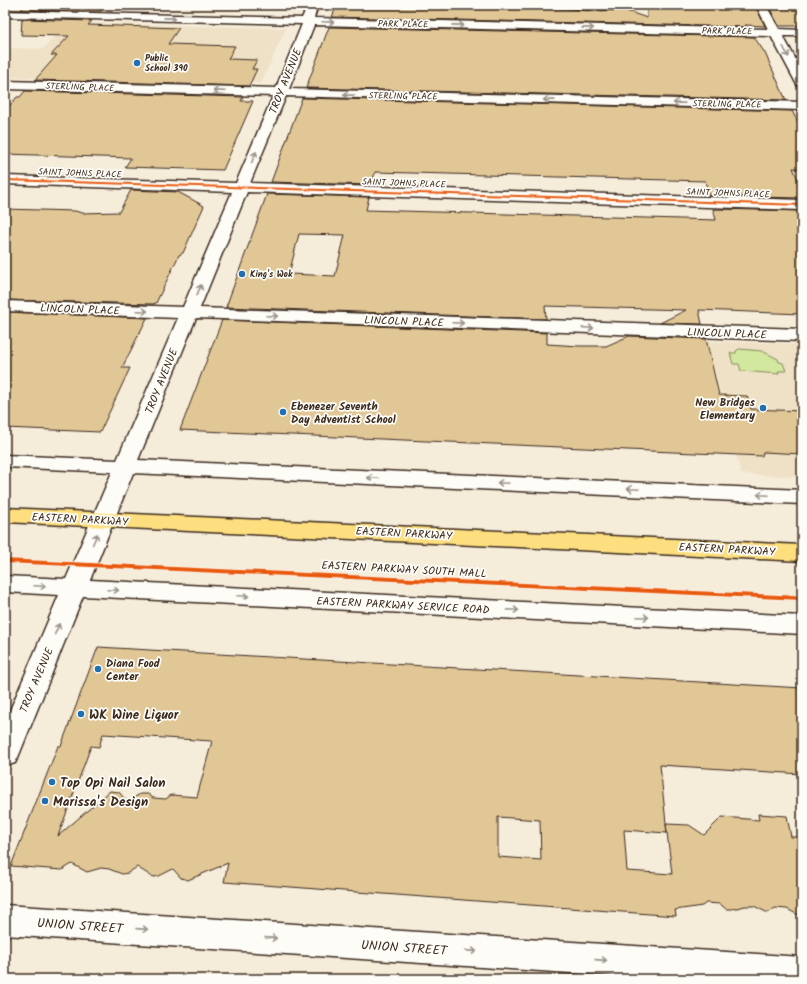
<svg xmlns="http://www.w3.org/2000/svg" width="807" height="984" viewBox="0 0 807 984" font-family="Kalam,sans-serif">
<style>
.built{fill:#efe1c6}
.green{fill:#d1e89e;stroke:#86895e}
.building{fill:#e1c696;stroke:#3b2a1e;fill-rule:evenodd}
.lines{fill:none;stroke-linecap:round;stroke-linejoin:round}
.minor-casing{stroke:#3b2a1e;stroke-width:3}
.major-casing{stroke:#3b2a1e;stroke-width:3}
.minor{fill:#fdfcf7;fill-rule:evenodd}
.major{fill:#fedf80;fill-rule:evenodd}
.cycleway-casing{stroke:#fdfcf7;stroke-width:2}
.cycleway{fill:#e8590c;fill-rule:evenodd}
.oneway{stroke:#9c938a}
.poi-dot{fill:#1f6fb2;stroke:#fdfcf7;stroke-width:1.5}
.labels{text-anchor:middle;stroke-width:3.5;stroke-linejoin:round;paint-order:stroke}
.far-street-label{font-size:9px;fill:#3b2a1e;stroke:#fdfcf7}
.far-poi-label{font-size:9px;font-weight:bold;fill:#3b2a1e;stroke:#fdfcf7;text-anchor:start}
.street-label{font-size:11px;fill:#3b2a1e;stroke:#fdfcf7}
.poi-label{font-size:11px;font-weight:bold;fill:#3b2a1e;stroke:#fdfcf7;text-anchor:start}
.near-poi-label{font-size:13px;font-weight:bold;fill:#3b2a1e;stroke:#fdfcf7;text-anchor:start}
.near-street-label{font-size:13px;fill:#3b2a1e;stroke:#fdfcf7}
</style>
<rect width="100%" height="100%" fill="#f5ecda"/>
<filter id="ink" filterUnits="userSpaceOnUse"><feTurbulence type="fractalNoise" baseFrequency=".025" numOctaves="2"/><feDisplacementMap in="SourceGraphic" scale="8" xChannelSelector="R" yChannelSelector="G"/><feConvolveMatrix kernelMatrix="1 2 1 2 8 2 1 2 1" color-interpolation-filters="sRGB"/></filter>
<g filter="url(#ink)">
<!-- built -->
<g class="built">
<polygon points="68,23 286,28 261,83 5,77 5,48 43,49"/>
<polygon points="707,341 802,344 802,477 741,474"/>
</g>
<!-- green -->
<polygon class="green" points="739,349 762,351 778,359 779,362 783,363 786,371 778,371 779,374 741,371 739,364 733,364 730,353 736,353 736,351"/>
<!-- building -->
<g class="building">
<polygon points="22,5 106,5 100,12 22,10"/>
<polygon points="337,5 433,5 432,7 522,9 559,8 592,11 624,10 647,18 647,5 755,5 765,26 745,25 747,27 332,17"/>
<polygon points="768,5 802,5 802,26 779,26"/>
<polygon points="22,19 92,21 88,25 179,28 168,44 235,46 228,59 257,60 252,69 257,69 249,86 35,80 57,55 51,55 69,36 21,35"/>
<polygon points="329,27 754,37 765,53 786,100 306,88"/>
<polygon points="25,91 243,97 241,101 253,101 223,170 125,167 131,158 5,154 5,111 17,97 20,97"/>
<polygon points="302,98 792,111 802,130 802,169 793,168 802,189 802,198 709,196 705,181 375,172 372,185 271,182"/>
<polygon points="131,190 178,192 204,206 183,253 179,255 156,303 153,304 5,300 5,209 75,211 82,213 119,212"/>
<path d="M 267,194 L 369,197 L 366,210 L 716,220 L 713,209 L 802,211 L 802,314 L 699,310 L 702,324 L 660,323 L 686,310 L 545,306 L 546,319 L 226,307 ZM 299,234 L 345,235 L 335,276 L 289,274 Z"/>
<polygon points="5,312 147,318 122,368 130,368 100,432 5,428"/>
<polygon points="222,320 547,333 547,344 579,346 606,346 629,336 706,339 719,395 747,396 751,409 802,411 802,454 763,452 762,456 180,430"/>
<path d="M 98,647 L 802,688 L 802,774 L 660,765 L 667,833 L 624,830 L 627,871 L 672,874 L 666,824 L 689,825 L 704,835 L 722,817 L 759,820 L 758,814 L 787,816 L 791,837 L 802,837 L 802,917 L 787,909 L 775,908 L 768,913 L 754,906 L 745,906 L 732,909 L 726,909 L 720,904 L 706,903 L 702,906 L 675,910 L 676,916 L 224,882 L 228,863 L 188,880 L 181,878 L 173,869 L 159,876 L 155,877 L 151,876 L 137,867 L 128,873 L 122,874 L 109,869 L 101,868 L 87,872 L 72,864 L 62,870 L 11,866 L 58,746 L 61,746 ZM 103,734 L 212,741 L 197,797 L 171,795 L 166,799 L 153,798 L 148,794 L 140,794 L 127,802 L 119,792 L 110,791 L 58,836 L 91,746 L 99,747 ZM 498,817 L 540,820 L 541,860 L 498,857 Z"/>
</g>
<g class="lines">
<defs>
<g id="minor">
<polygon points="308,5 318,5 314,18 768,29 756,5 766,5 779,29 802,30 802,36 783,36 802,71 802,87 798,86 796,83 771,36 314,25 289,89 802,102 802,110 286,96 250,183 802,200 802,210 247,192 200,308 802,329 802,341 196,318 138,460 802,490 802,504 133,473 90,580 802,616 802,634 83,596 19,755 15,763 5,766 5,722 59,595 5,592 5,576 66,579 112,472 5,467 5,455 117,460 178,318 5,311 5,301 183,307 232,192 5,184 5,176 236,183 273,96 5,89 5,81 276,88 302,24 5,17 5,11 302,18"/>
<polygon points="5,905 802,957 802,979 660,979 5,935"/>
</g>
<polygon id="major" points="5,508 802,545 802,561 5,522"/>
</defs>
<!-- minor casing -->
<use href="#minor" class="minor-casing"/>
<!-- major casing -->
<use href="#major" class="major-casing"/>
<!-- minor -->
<use href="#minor" class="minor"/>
<!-- major -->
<use href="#major" class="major"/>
<defs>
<g id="cycleway">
<polygon points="5,179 802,204 802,206 5,181"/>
<polygon points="5,559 802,596 802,600 5,563"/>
</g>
</defs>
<!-- cycleway casing -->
<use href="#cycleway" class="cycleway-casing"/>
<!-- cycleway -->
<use href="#cycleway" class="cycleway"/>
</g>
<!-- one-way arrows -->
<defs><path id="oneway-shaft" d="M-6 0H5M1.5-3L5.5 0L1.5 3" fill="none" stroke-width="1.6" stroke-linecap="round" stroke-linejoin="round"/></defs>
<g class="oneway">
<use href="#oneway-shaft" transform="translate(170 18) rotate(1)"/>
<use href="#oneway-shaft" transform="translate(328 22) rotate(2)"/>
<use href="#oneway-shaft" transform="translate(458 25) rotate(1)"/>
<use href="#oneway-shaft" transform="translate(588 28) rotate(1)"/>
<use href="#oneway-shaft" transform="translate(786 52) rotate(62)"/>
<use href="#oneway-shaft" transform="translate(219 91) rotate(-178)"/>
<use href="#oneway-shaft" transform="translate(349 95) rotate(-179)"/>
<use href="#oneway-shaft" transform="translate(549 100) rotate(-179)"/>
<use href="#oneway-shaft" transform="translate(679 103) rotate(-179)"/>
<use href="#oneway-shaft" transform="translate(254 157) rotate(-67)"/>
<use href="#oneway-shaft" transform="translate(199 290) rotate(-67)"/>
<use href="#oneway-shaft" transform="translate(142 311) rotate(2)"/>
<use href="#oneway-shaft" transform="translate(272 316) rotate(2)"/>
<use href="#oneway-shaft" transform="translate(458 323) rotate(2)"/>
<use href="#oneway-shaft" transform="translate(588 328) rotate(2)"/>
<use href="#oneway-shaft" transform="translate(373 478) rotate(-177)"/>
<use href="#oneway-shaft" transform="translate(503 483) rotate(-177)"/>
<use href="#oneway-shaft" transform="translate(633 489) rotate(-177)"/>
<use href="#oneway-shaft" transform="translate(763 495) rotate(-177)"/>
<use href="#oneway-shaft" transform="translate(95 539) rotate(-67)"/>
<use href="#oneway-shaft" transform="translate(40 586) rotate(3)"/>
<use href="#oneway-shaft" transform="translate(113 590) rotate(3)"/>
<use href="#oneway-shaft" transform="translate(243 596) rotate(3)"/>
<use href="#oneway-shaft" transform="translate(513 610) rotate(3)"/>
<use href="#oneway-shaft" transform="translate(643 617) rotate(3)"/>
<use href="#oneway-shaft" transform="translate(57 629) rotate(-67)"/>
<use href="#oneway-shaft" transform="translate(142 929) rotate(4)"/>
<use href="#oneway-shaft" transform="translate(271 938) rotate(4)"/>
<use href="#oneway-shaft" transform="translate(471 951) rotate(4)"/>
<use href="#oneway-shaft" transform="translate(601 960) rotate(4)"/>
</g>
</g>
<!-- markers -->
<g class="poi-dot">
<circle cx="137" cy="63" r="4"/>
<circle cx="242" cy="274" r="4"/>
<circle cx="763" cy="408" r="4"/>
<circle cx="283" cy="412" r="4"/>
<circle cx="98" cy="669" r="4"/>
<circle cx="81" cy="714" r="4"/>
<circle cx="52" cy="782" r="4"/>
<circle cx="45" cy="801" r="4"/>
</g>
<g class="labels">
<!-- far-street labels -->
<g class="far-street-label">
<text transform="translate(403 24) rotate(1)" y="3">PARK PLACE</text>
<text transform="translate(727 31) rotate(1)" y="3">PARK PLACE</text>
<text transform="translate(80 87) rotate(2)" y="3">STERLING PLACE</text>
<text transform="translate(403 96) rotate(1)" y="3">STERLING PLACE</text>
<text transform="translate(727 104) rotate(1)" y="3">STERLING PLACE</text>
<text transform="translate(80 173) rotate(2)" y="3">SAINT JOHNS PLACE</text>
<text transform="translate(404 183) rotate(2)" y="3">SAINT JOHNS PLACE</text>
<text transform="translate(728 193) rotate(2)" y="3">SAINT JOHNS PLACE</text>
</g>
<!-- far-poi labels -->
<g class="far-poi-label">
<text x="145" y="61">Public<tspan x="145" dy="10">School 390</tspan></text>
<text x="250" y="277">King's Wok</text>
</g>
<!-- street labels -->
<g class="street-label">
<text transform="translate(285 81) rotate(-68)" y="4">TROY AVENUE</text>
<text transform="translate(80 309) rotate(2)" y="4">LINCOLN PLACE</text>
<text transform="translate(404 321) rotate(2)" y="4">LINCOLN PLACE</text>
<text transform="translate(727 333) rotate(2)" y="4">LINCOLN PLACE</text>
<text transform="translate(161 381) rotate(-68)" y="4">TROY AVENUE</text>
<text transform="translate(80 519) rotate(3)" y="4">EASTERN PARKWAY</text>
<text transform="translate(404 533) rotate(3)" y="4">EASTERN PARKWAY</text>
<text transform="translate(727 549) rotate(3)" y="4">EASTERN PARKWAY</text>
<text transform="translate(404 569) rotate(3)" y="4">EASTERN PARKWAY SOUTH MALL</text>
<text transform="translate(403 605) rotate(3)" y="4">EASTERN PARKWAY SERVICE ROAD</text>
<text transform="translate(36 680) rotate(-67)" y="4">TROY AVENUE</text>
</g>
<!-- poi labels -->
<g class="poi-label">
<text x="755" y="406" text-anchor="end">New Bridges<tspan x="755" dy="13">Elementary</tspan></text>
<text x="291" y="410">Ebenezer Seventh<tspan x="291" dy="13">Day Adventist School</tspan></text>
<text x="106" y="667">Diana Food<tspan x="106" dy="13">Center</tspan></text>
</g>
<!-- near-poi labels -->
<g class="near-poi-label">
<text x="89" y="719">WK Wine Liquor</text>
<text x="60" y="787">Top Opi Nail Salon</text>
<text x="53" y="806">Marissa's Design</text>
</g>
<!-- near-street labels -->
<g class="near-street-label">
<text transform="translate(80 925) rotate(4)" y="5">UNION STREET</text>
<text transform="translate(404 947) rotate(4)" y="5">UNION STREET</text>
</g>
</g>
<!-- margin -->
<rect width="807" height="984" fill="none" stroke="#fdfcf7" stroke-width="20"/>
<rect x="10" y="10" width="787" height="964" fill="none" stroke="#3b2a1e" stroke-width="1.5" filter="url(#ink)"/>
</svg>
